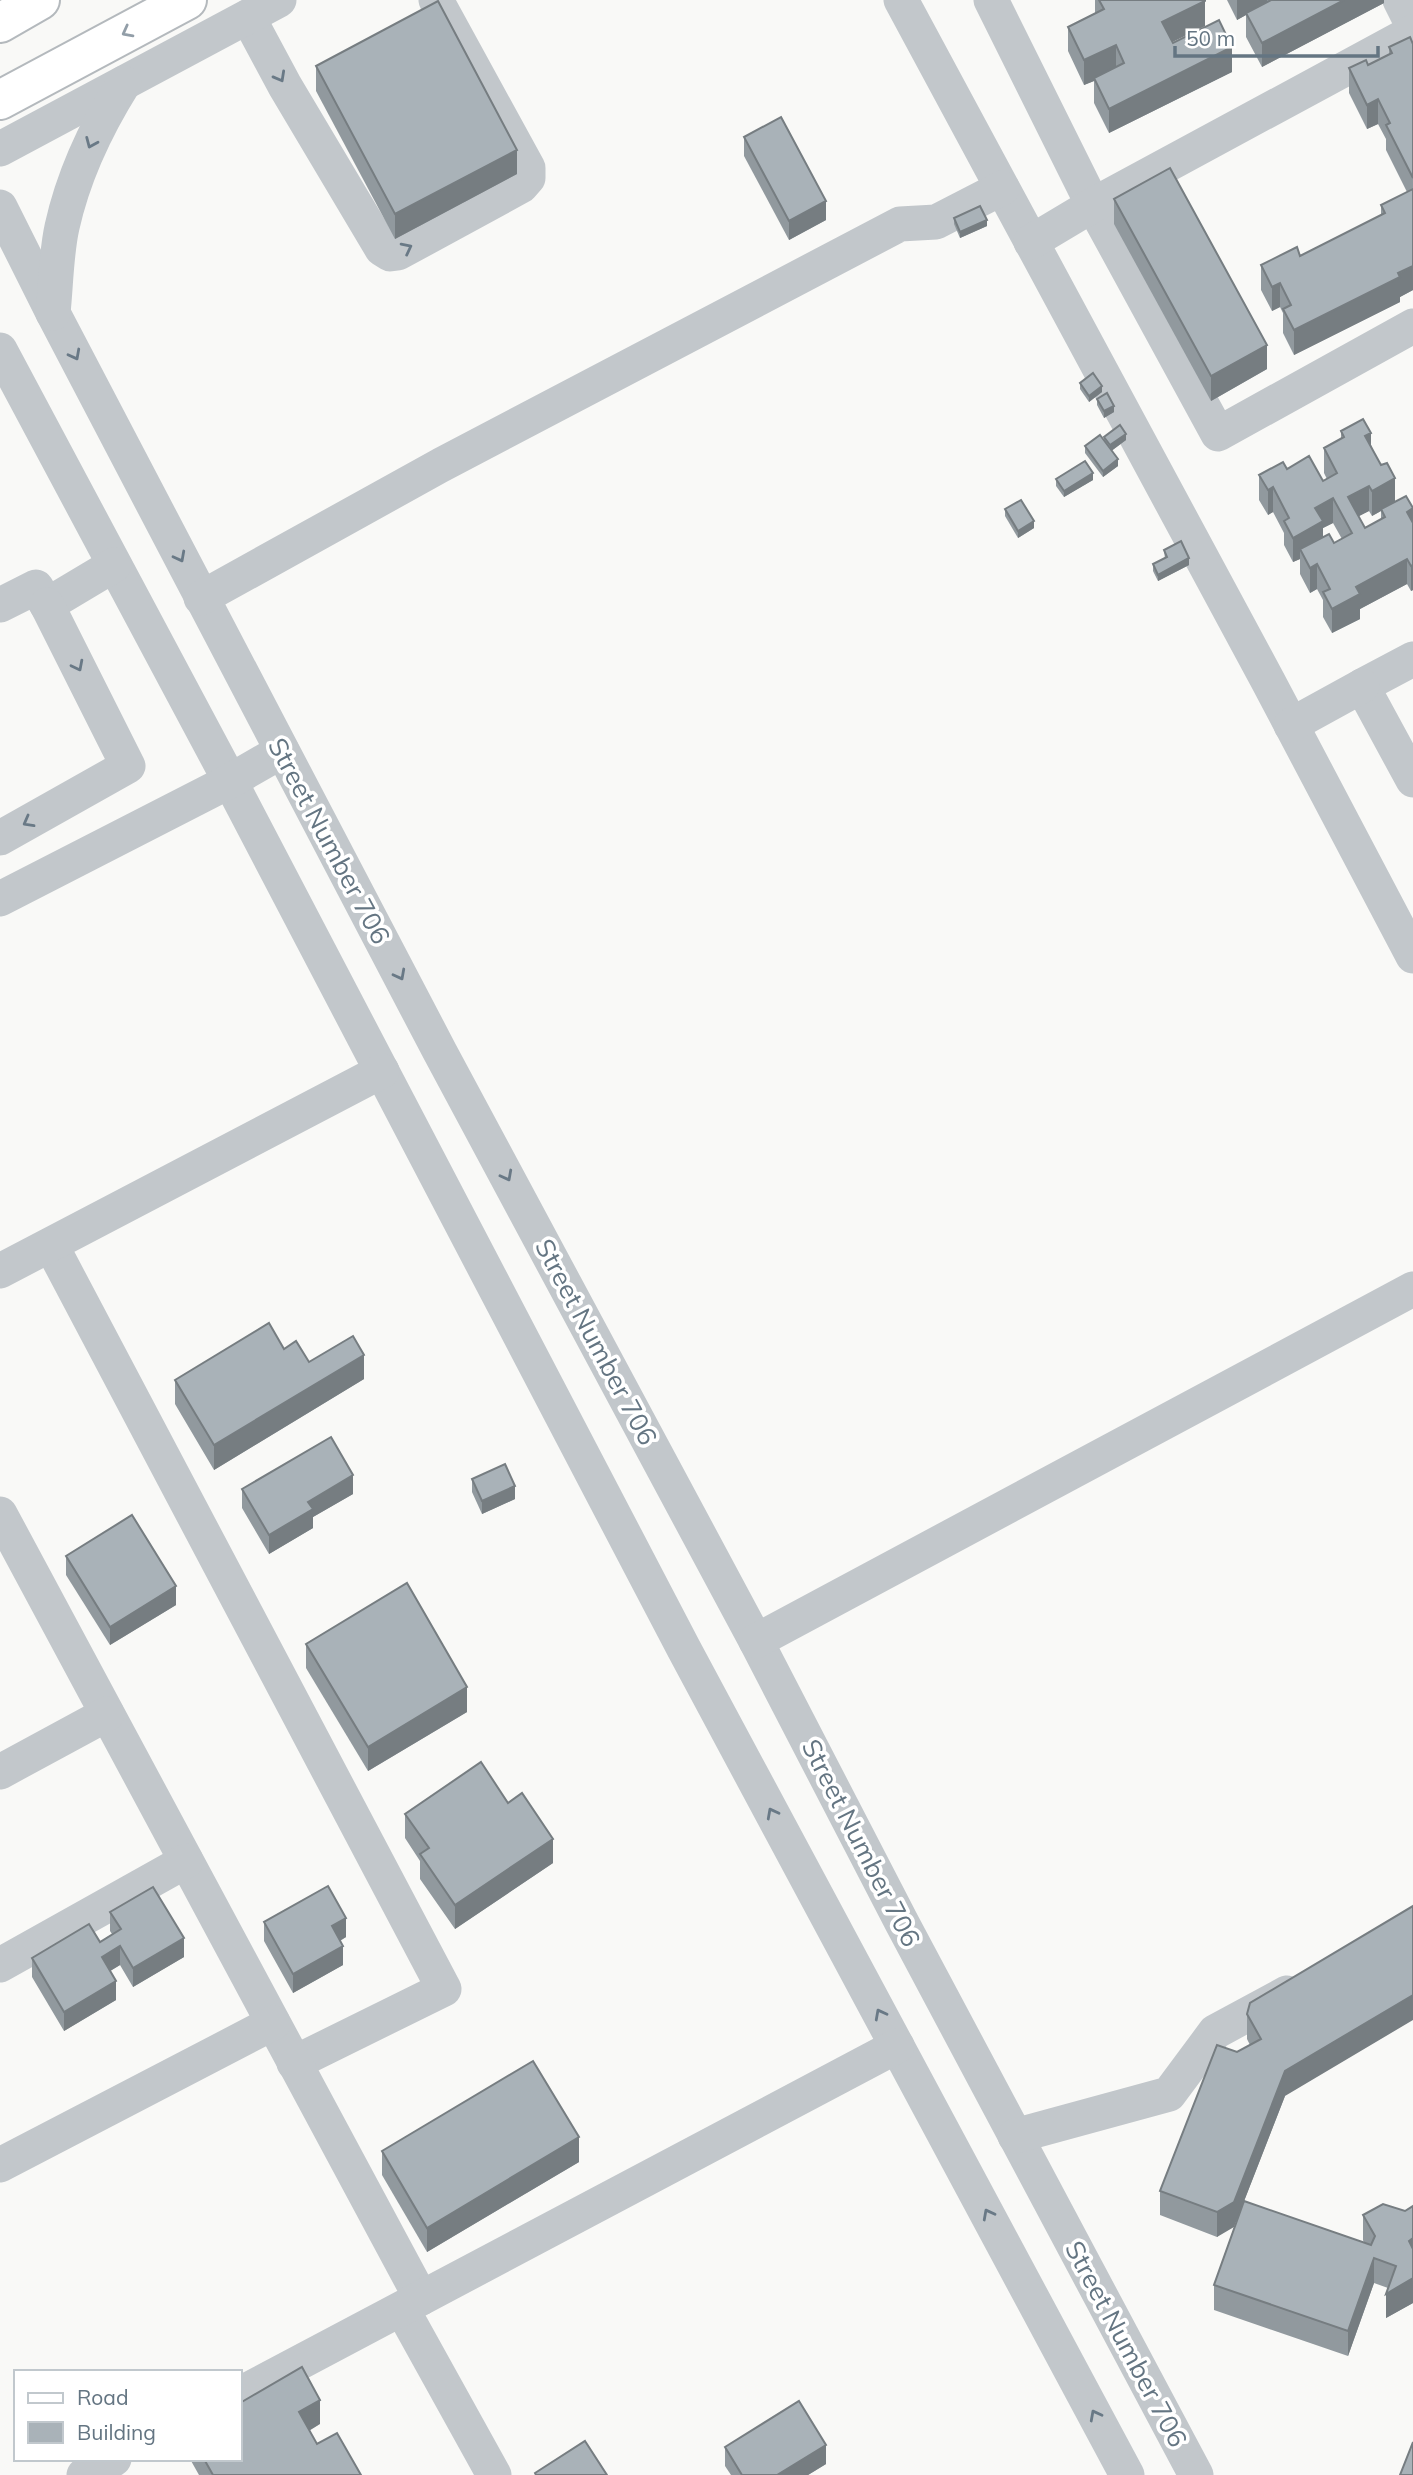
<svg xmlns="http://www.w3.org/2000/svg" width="1413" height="2475" viewBox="0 0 1413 2475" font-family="Mulish,sans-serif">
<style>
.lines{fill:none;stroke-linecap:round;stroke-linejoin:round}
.major-casing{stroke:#b4b9bd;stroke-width:42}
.minor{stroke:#c2c7cb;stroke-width:35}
.major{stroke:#fff;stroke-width:38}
.wall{fill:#91999e;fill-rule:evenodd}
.shaded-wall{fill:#767d81}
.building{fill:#a9b2b8;stroke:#767d81;stroke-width:2}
.oneway{stroke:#929ea8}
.oneway2{stroke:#697986}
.labels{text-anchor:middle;stroke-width:7;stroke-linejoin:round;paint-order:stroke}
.street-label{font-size:26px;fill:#647582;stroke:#fff}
</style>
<rect width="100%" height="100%" fill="#f9f9f7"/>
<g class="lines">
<defs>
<g id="major">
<polyline points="0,23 40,0"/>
<polyline points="0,100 187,0"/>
</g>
</defs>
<!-- major casing -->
<use href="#major" class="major-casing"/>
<!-- minor -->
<g class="minor">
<polyline points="901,0 1268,681 1413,956"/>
<polyline points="991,0 1093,205 1218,434 1413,326"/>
<polyline points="1400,0 1413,26"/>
<polyline points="248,17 285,86 382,249 390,254 398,253 521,186 528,178 528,168 436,0"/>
<polyline points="0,149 279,0"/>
<polyline points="0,207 53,313 440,1052 756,1641 902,1923 1196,2475"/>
<polyline points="1031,242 1093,205 1413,32"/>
<path d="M 53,313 C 56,284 56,254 62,227 C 73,177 97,126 124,83"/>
<polyline points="0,350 230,781 684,1649 1127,2475"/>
<polyline points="201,598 441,465 900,224 936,222 1002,188"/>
<polyline points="0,605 36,587 47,605 114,565"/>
<polyline points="1413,659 1362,686 1413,780"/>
<polyline points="1291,725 1362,686"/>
<polyline points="0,838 128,766 47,605"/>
<polyline points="0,899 230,781 282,751"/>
<polyline points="51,1245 444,1989 294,2063"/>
<polyline points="0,1271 382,1071"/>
<polyline points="0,1514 421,2298"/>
<polyline points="756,1641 1413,1289"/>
<polyline points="0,1772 107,1714"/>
<polyline points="0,1965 186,1861"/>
<polyline points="1015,2136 1169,2094 1215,2032 1287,1993"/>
<polyline points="0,2165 273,2023"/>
<polyline points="402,2309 494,2475"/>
<polyline points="240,2394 897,2046"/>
<polyline points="84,2475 114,2459"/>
</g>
<!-- major -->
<use href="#major" class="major"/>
</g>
<!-- wall -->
<g class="wall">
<polygon points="1095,0 1205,0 1205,26 1172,42 1232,72 1109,133 1094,103 1094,81 1084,85 1068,51 1068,27 1095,13"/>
<polygon points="1227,0 1384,0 1384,3 1262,67 1246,37 1246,15 1237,20"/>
<polygon points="1413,44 1413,290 1400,297 1400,302 1294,355 1283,333 1283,313 1280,307 1272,311 1261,290 1261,265 1300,256 1381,215 1381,205 1407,192 1386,150 1386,139 1378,124 1367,129 1349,93 1349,68 1368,65 1389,54 1389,47"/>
<polygon points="316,66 517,174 395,239 316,91"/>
<polygon points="744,137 826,220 789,240 744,156"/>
<polygon points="1114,199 1267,369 1211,401 1114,224"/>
<polygon points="954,218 987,226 960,238 954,224"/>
<polygon points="1080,383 1102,392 1089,402 1080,389"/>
<polygon points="1097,399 1114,412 1104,418 1097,405"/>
<path d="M 1341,431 L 1371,445 L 1395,501 L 1413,508 L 1413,590 L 1411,591 L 1407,584 L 1360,609 L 1360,619 L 1332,633 L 1323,617 L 1323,600 L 1317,589 L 1310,593 L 1300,574 L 1300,559 L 1293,562 L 1284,545 L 1284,533 L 1273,512 L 1268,515 L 1259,500 L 1259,475 L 1287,469 L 1323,481 L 1327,479 L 1324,473 L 1324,448 L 1341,439 ZM 1369,511 L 1372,516 L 1381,511 L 1381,520 L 1365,528 L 1358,516 ZM 1333,523 L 1342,539 L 1334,543 L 1323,537 L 1323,528 Z"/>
<polygon points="1104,437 1126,440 1111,451 1118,466 1103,477 1085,453 1085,446 1104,441"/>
<polygon points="1056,479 1093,480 1064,497 1056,486"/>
<polygon points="1005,509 1034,528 1018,538 1005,516"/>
<polygon points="1164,550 1189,565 1158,581 1153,571 1153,564 1165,559"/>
<polygon points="284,1349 309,1362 364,1379 214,1470 175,1404 175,1380"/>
<polygon points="472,1479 515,1499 482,1514 472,1492"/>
<polygon points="242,1489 353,1494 313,1517 313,1528 269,1554 242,1508"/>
<polygon points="66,1556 176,1605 110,1645 66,1575"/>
<polygon points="306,1644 467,1712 368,1771 306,1668"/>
<polygon points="508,1803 553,1863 455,1929 420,1879 420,1861 405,1838 405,1814"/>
<polygon points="110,1912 184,1957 133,1987 120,1965 110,1971 116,2000 64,2031 32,1977 32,1958 100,1942 112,1934 110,1931"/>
<polygon points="264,1922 346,1937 340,1941 343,1965 293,1993 264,1941"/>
<polygon points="1250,2003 1285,2096 1244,2201 1364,2243 1363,2240 1363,2215 1405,2211 1413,2206 1413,2303 1386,2318 1388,2288 1374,2283 1348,2356 1214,2310 1214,2285 1237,2219 1217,2237 1160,2215 1160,2191 1237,2052 1250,2045 1247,2039 1247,2014"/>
<polygon points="382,2151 579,2162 427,2252 382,2175"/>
<polygon points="320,2424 309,2430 317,2444 361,2475 199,2475 190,2459 240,2459"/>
<polygon points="725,2447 826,2464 808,2475 731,2475 725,2466"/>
</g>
<!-- shaded-wall -->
<g class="shaded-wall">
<polygon points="1237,0 1267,0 1267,4 1246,13 1246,15 1237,20"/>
<polygon points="1344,0 1384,0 1384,3 1262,67 1262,43"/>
<polygon points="1205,1 1205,26 1162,47 1162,22"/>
<polygon points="1116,45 1116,70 1094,78 1094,81 1084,85 1084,60"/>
<polygon points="1232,47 1232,72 1109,133 1109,109"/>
<polygon points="1378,99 1378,124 1367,129 1367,105"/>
<polygon points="517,150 517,174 395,239 395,214"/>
<polygon points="826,201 826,220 789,240 789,221"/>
<polygon points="987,220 987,226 960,238 960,232"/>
<polygon points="1413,266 1413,290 1400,297 1400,302 1294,355 1294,330"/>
<polygon points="1280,283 1280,307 1272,311 1272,287"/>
<polygon points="1267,345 1267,369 1211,401 1211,376"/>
<polygon points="1102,386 1102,392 1089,402 1089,396"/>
<polygon points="1114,406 1114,412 1104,418 1104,411"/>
<polygon points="1371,433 1371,457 1365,436"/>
<polygon points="1126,434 1126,440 1110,452 1110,445"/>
<polygon points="1118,459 1118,466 1103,477 1103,471"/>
<polygon points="1093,473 1093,480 1064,497 1064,491"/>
<polygon points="1395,478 1395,503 1372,516 1372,491"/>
<polygon points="1369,486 1369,511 1348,522 1348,497"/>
<polygon points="1273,487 1273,512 1268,515 1268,490"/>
<polygon points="1333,498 1333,523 1323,528 1323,546 1300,549 1300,559 1293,562 1293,538 1315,508"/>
<polygon points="1413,508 1413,533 1407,512"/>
<polygon points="1034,521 1034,528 1018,538 1018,531"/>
<polygon points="1189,558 1189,565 1158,581 1158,575"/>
<polygon points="1407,559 1407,584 1360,609 1360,619 1332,633 1332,609 1356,587"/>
<polygon points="1317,564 1317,589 1310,593 1310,568"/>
<polygon points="1413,565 1413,590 1411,591 1411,566"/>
<polygon points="364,1355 364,1379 214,1470 214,1445"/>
<polygon points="353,1475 353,1494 313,1517 313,1528 269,1554 269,1535 308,1502"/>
<polygon points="515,1486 515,1499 482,1514 482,1501"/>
<polygon points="176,1586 176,1605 110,1645 110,1627"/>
<polygon points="467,1687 467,1712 368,1771 368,1747"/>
<polygon points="553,1839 553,1863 455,1929 455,1905"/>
<polygon points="346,1918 346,1937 332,1945 332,1926"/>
<polygon points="184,1938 184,1957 133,1987 133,1968"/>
<polygon points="120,1946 120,1965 102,1976 102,1957"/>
<polygon points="343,1946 343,1965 293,1993 293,1974"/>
<polygon points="116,1981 116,2000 64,2031 64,2012"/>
<polygon points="1413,1995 1413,2020 1285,2096 1234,2227 1217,2237 1217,2212 1285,2071"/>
<polygon points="579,2137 579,2162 427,2252 427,2228"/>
<polygon points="1413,2238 1413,2263 1409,2241"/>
<polygon points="1374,2258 1374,2283 1348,2356 1348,2331"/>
<polygon points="1413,2278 1413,2303 1386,2318 1386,2294"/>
<polygon points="320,2400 320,2424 299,2437 299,2412"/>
<polygon points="826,2445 826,2464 808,2475 777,2475"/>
</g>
<!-- building -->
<g class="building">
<polygon points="1099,0 1205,0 1205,1 1162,22 1173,43 1219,20 1232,47 1109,109 1094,78 1124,63 1116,45 1084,60 1068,27 1104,9"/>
<polygon points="1271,0 1344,0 1262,43 1246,13"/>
<polygon points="438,1 517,150 395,214 316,66"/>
<polygon points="1410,37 1413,44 1413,178 1386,125 1390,123 1378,99 1367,105 1349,68 1366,60 1368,65 1392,53 1389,47"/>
<polygon points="781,117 826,201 789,221 744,137"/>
<polygon points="1170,168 1267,345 1211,376 1114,199"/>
<polygon points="1413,189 1413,266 1398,273 1400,277 1294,330 1283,309 1291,305 1280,283 1272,287 1261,265 1297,247 1300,256 1385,213 1381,205"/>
<polygon points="980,206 987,220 960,232 954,218"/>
<polygon points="1093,373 1102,386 1089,396 1080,383"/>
<polygon points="1107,393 1114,406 1104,411 1097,399"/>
<polygon points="1363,419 1371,433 1365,436 1381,465 1387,463 1395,478 1372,491 1369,486 1348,497 1365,528 1385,517 1381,509 1406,496 1413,508 1407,512 1413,523 1413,565 1411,566 1407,559 1356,587 1360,594 1332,609 1323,592 1330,589 1317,564 1310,568 1300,549 1329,534 1334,543 1352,533 1333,498 1315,508 1323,521 1293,538 1284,521 1289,518 1273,487 1268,490 1259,475 1283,462 1287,469 1309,456 1323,481 1337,473 1324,448 1344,437 1341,431"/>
<polygon points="1120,425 1126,434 1110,445 1104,437"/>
<polygon points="1100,435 1118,459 1103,471 1085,446"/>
<polygon points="1085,461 1093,473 1064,491 1056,479"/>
<polygon points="1021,500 1034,521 1018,531 1005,509"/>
<polygon points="1181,541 1189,558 1158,575 1153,564 1167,557 1164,550"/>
<polygon points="269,1323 284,1349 296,1341 309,1362 353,1336 364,1355 214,1445 175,1380"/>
<polygon points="331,1437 353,1475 308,1502 313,1509 269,1535 242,1489"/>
<polygon points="505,1464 515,1486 482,1501 472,1479"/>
<polygon points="132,1515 176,1586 110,1627 66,1556"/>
<polygon points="407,1583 467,1687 368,1747 306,1644"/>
<polygon points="481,1762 508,1803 522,1793 553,1839 455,1905 420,1854 429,1848 405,1814"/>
<polygon points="328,1886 346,1918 332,1926 343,1946 293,1974 264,1922"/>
<polygon points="153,1887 184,1938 133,1968 120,1946 102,1957 116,1981 64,2012 32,1958 89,1924 100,1942 121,1929 110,1912"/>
<polygon points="1413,1906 1413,1995 1285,2071 1234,2202 1217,2212 1160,2191 1217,2045 1237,2052 1261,2039 1247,2014 1250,2003"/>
<polygon points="533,2061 579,2137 427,2228 382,2151"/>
<polygon points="1244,2201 1371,2245 1375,2236 1363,2215 1383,2204 1405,2211 1413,2206 1413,2238 1409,2241 1413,2249 1413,2278 1386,2294 1396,2266 1374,2258 1348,2331 1214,2285"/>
<polygon points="302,2367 320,2400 299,2412 317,2444 337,2433 361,2475 213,2475 204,2459 240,2459 240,2403"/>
<polygon points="799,2401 826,2445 777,2475 742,2475 725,2447"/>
<polygon points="585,2441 607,2475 536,2475 535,2473"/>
<polygon points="1413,2442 1413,2475 1400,2475"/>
</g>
<!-- one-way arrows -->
<defs><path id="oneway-chevron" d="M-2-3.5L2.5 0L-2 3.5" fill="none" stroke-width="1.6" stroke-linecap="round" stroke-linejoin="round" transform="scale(1.75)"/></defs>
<use class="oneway" href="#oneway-chevron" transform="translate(127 32) rotate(152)"/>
<g class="oneway2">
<use href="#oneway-chevron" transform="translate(280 77) rotate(61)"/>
<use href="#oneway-chevron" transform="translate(91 143) rotate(113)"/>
<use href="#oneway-chevron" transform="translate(407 248) rotate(-27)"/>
<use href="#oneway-chevron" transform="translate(75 355) rotate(62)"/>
<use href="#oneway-chevron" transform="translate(180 557) rotate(62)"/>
<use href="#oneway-chevron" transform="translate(78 666) rotate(63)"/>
<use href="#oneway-chevron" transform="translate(28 822) rotate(151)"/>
<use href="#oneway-chevron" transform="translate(400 975) rotate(62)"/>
<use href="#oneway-chevron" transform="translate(507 1176) rotate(62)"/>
<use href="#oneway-chevron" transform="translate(772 1813) rotate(-118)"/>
<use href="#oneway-chevron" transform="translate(880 2014) rotate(-118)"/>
<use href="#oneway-chevron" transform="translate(988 2214) rotate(-118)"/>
<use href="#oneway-chevron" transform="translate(1095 2415) rotate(-118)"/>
</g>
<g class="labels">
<!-- street labels -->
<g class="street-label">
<text transform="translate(329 841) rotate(62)" y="9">Street Number 706</text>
<text transform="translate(596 1342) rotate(62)" y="9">Street Number 706</text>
<text transform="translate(861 1843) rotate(63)" y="9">Street Number 706</text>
<text transform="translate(1126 2344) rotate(62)" y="9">Street Number 706</text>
</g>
</g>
<!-- legend -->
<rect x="14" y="2370" width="228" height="91" fill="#ffffff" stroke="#c1c8cd" stroke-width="2"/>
<rect x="28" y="2393" width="35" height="10" fill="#ffffff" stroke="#c1c8cd" stroke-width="2"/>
<text x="77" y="2405" font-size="21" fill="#647582">Road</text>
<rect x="28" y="2422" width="35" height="21" fill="#a9b2b8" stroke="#c1c8cd" stroke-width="2"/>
<text x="77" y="2440" font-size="21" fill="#647582">Building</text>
<!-- scale -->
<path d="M1175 46v10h203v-10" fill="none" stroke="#647582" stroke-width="3.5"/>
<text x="1186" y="46" font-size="21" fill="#647582" stroke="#ffffff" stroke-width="5" paint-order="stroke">50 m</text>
</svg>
